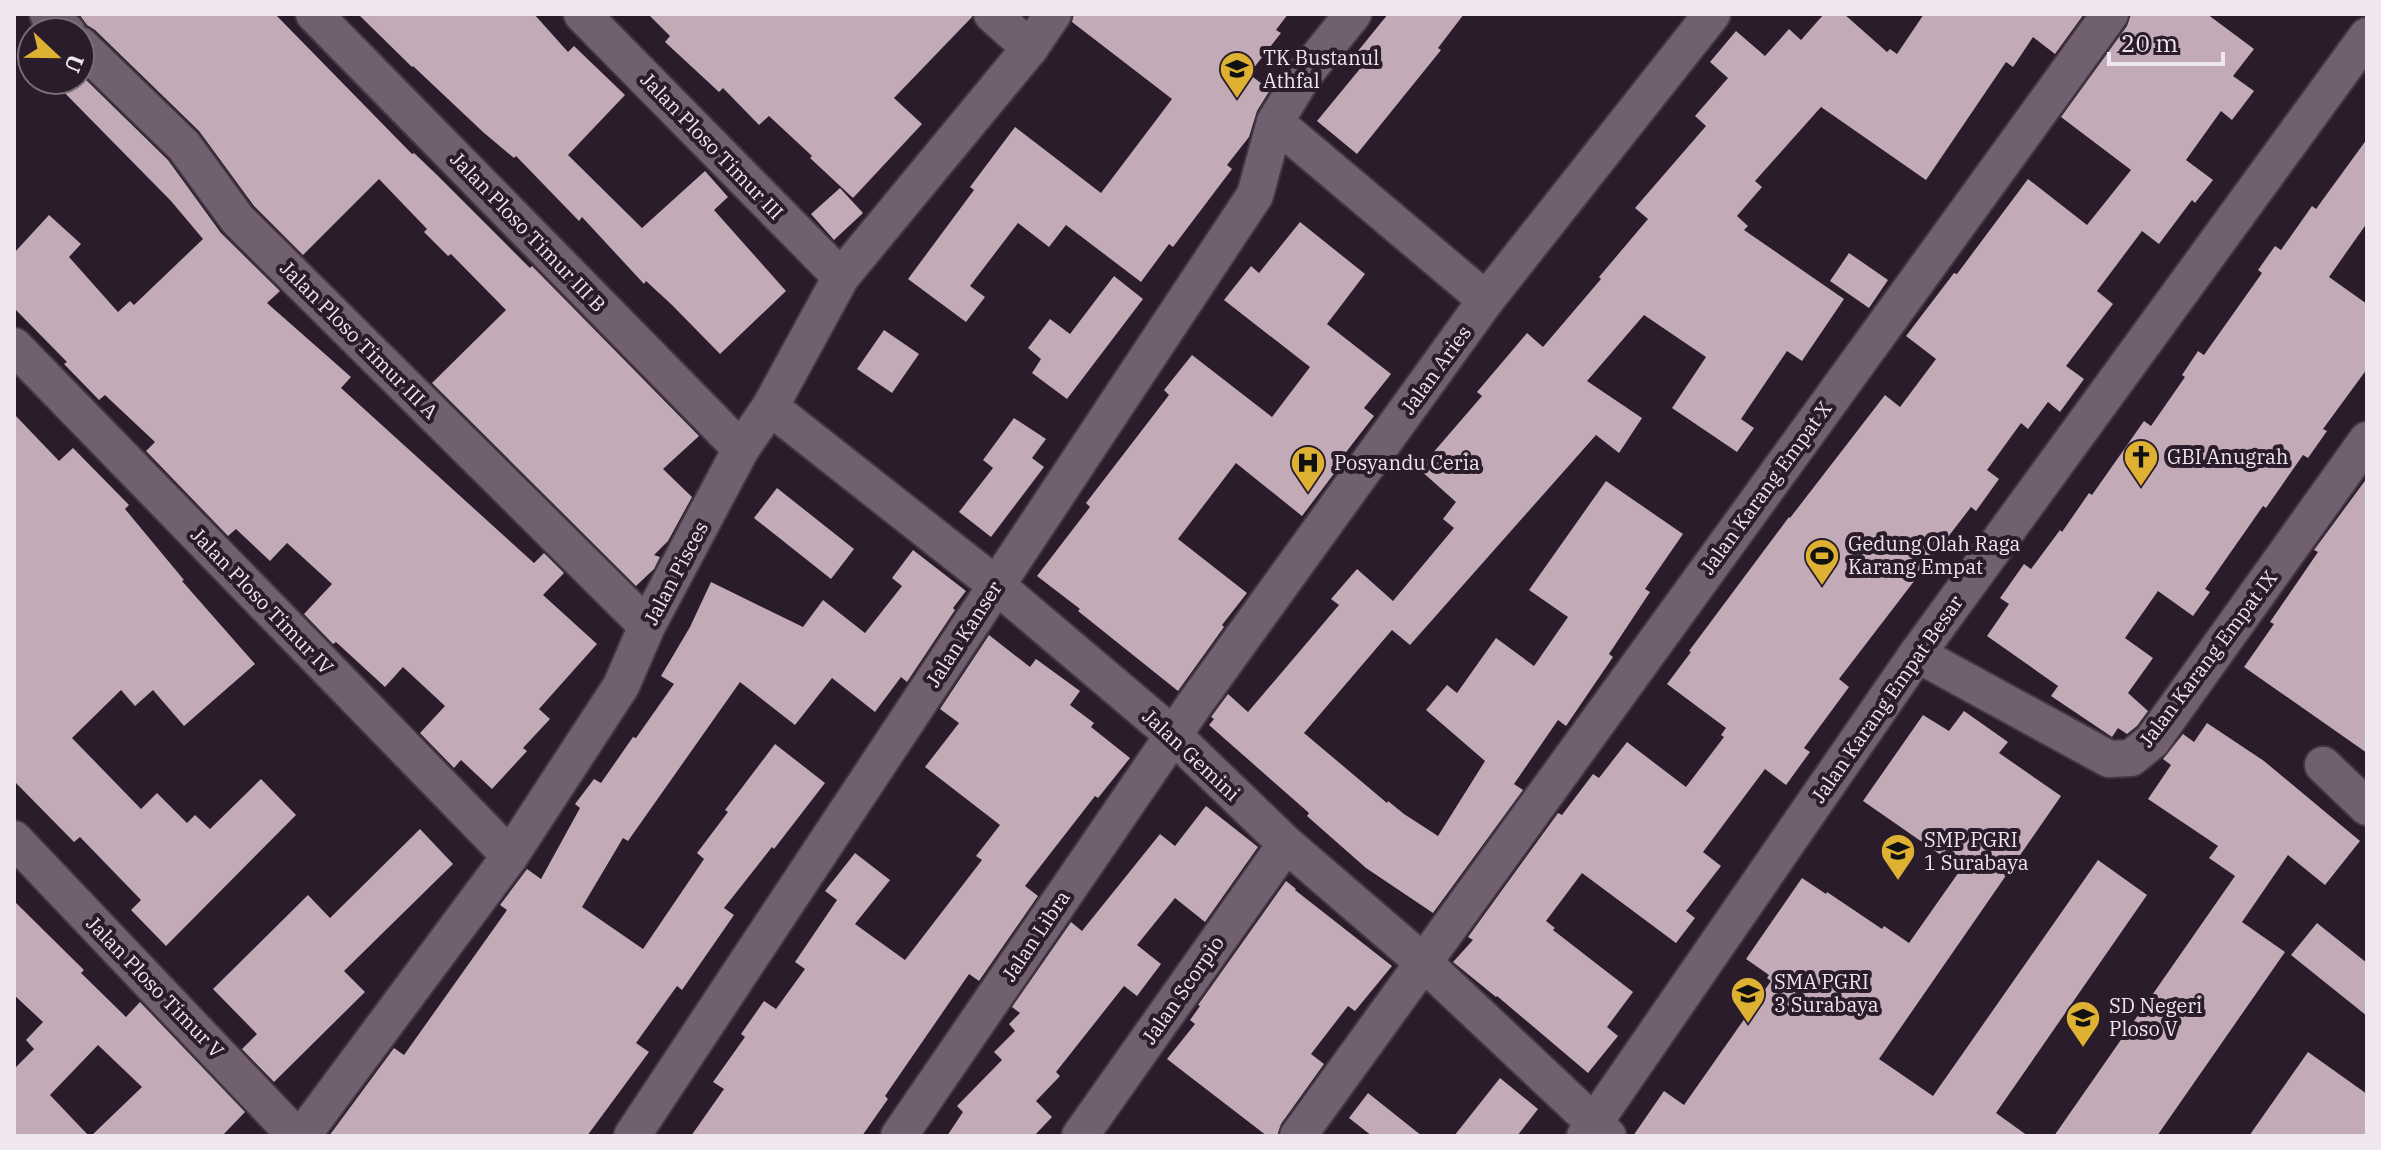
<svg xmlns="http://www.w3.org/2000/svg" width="2381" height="1150" viewBox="0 0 2381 1150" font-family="'IBM Plex Serif',serif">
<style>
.building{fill:#c2aab7}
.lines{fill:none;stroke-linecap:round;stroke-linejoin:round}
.minor-casing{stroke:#433743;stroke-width:40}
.minor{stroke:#716070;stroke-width:36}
.labels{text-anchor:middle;stroke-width:8;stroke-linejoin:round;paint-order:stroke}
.poi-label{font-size:20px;fill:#f0e6ef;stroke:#2a1c2a;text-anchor:start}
.street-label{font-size:20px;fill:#f0e6ef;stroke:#2a1c2a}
</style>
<rect width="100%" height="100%" fill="#2a1c2a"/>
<!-- building -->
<g class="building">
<polygon points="79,14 275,14 412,154 414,153 436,174 530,268 532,266 699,436 663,469 692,497 668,541 654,555 660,557 654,569 636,586 432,383 506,310 451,254 448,256 424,232 427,229 379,179 303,255 254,206 199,131 95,30 87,25"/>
<polygon points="358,14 534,14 568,52 574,46 625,95 568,155 642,228 705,171 728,197 714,210 786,291 720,354 672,305 646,281 644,284 582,217 579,221 516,156 514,158 483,132 413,66 412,67"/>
<polygon points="648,14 972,14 972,17 894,98 922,124 853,198 810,158 812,156 769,116 759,125 723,88 719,92 665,42 670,36"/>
<polygon points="1074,14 1288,14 1276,30 1281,33 1249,74 1270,90 1257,111 1249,137 1227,165 1232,169 1173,247 1169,244 1141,282 1066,225 1049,247 1018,223 970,286 985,297 966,322 908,279 974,190 970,187 1015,127 1101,193 1172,99 1072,22"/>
<polygon points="1388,14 1464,14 1438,48 1441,50 1357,154 1317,121 1368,59 1358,51"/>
<polygon points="1824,14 1844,14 1887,52 1890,49 1897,54 1924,14 2084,14 2055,54 2033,37 2013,67 2006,62 1926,180 1821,107 1755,181 1762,187 1737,216 1748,226 1744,230 1844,299 1802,361 1787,351 1741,419 1754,428 1737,452 1672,408 1706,357 1644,315 1587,381 1642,418 1619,453 1596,435 1410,645 1392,630 1304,733 1387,803 1388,801 1404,814 1438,836 1485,761 1426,710 1447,685 1457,693 1496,638 1534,666 1568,617 1529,590 1606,481 1683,534 1645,589 1650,592 1609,654 1613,657 1566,726 1558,720 1514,784 1523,790 1433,913 1366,868 1307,816 1309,813 1209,725 1214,719 1211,717 1228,694 1248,712 1339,605 1331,599 1357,569 1393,601 1454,528 1443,519 1456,502 1419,469 1482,396 1477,392 1527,333 1543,347 1601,279 1599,277 1648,219 1635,208 1706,126 1695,116 1728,78 1710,62 1736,31 1765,56 1789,29 1801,40"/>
<polygon points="2131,14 2207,14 2254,49 2233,76 2254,91 2232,120 2221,111 2186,160 2213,180 2195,203 2192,200 2159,244 2142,231 2097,291 2113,304 2066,366 2084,379 2060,412 2048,402 2028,429 2021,423 1987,470 1999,479 1976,511 1971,507 1839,679 1849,687 1804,748 1810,752 1786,785 1765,769 1703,852 1721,866 1686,911 1695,918 1676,943 1582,873 1546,921 1555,928 1553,930 1633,992 1607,1027 1618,1036 1588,1073 1497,996 1496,997 1453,962 1473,940 1468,937 1558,813 1562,815 1593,774 1599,778 1627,742 1686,787 1724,737 1721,735 1726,728 1667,684 1691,652 1689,651 1789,517 1790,518 1885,395 1900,407 1936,359 1906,336 1954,273 1957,274 2028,179 2087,225 2131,170 2061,117 2127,26"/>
<polygon points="80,74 168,160 221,233 280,291 267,303 351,377 341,388 534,563 544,553 564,573 543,595 597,644 539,709 550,719 523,748 527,751 492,789 461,760 454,768 420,733 445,706 403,667 385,687 336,642 333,644 304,614 332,584 287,543 270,561 236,529 228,536 146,451 155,442 105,395 99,400 64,364 67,362 14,308 14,253 49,215 81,244 69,257 118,312 130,301 134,305 203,239 171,201 52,80 80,80"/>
<polygon points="2367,139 2367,223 2329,277 2367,304 2367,369 2323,429 2327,431 2308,458 2303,455 2266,508 2263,506 2205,589 2210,592 2193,616 2158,591 2125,638 2153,658 2128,693 2148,711 2137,726 2127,734 2118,728 2112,737 2051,696 2058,686 1987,636 2009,604 2000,598 2024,564 2031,569 2060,530 2062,532 2089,493 2092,495 2144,421 2151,426 2185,377 2182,375 2198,351 2204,355 2262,273 2258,270 2275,246 2281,250 2312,206 2316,209"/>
<polygon points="840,188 863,213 834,240 811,214"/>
<polygon points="1300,222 1365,274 1327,324 1391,374 1364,408 1374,416 1333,469 1336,471 1302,516 1236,463 1178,539 1247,593 1222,625 1224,627 1178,691 1078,611 1080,609 1037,576 1090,507 1086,503 1169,395 1164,390 1192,355 1272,417 1310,367 1224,300 1251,266 1259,273"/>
<polygon points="1849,253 1888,280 1869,308 1830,281"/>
<polygon points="1114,276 1143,299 1067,399 1032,373 1041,359 1028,348 1050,319 1070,334"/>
<polygon points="884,330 919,354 892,393 857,369"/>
<polygon points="14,414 59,461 73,448 129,505 125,509 184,580 182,581 255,664 184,726 153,690 135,706 121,690 72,738 141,809 157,793 187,823 195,815 210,829 261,779 296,815 166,946 131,910 141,900 80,837 74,842 14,781"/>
<polygon points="1014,418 1046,439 1032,458 1044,467 991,537 959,512 993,468 983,460"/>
<polygon points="2367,478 2367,753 2244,667 2274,624 2270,622 2318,552 2314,550"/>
<polygon points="777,488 854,549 831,579 754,518"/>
<polygon points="913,550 966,591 953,608 955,610 907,682 901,677 875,712 832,678 795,725 740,682 628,841 623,838 582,907 643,949 704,859 697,853 728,812 725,810 775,744 825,783 774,849 772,847 724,908 734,915 682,990 677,986 636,1043 649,1052 587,1136 329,1136 394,1048 404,1055 507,910 500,905 527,869 541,879 580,808 575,804 594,779 601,783 633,737 636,738 674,684 661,676 690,627 711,582 803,627 823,600 865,633 902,586 892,578"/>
<polygon points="989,635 1030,667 1036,659 1080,691 1070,705 1094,723 1091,727 1130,758 1098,798 1095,796 1025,886 1038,896 979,981 969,974 885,1096 888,1099 862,1136 691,1136 724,1089 713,1082 745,1037 741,1034 764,1001 776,1009 805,969 795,962 837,900 825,891 855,853 890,880 855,924 905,960 982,860 976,856 1000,825 925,767 959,723 940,709"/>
<polygon points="1964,711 2008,742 1999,753 2061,796 1879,1059 1933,1096 2098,860 2147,895 1996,1113 2028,1136 1633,1136 1664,1091 1684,1105 1771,981 1767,978 1769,975 1746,959 1802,878 1826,894 1827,892 1882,929 1884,926 1909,943 1961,869 1863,801 1923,715 1949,731"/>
<polygon points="2207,723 2264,761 2360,841 2325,885 2288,855 2242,922 2285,952 2157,1136 2054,1136 2235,876 2209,858 2218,846 2148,799 2171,765 2163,759 2183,734 2194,742"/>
<polygon points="1206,806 1258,847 1205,922 1175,898 1137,945 1161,964 1137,996 1124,986 1056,1072 1060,1076 1036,1101 1052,1117 1034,1136 947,1136 963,1112 957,1106 1002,1060 994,1052 1015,1031 1009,1024 1020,1013 1012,1007 1071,922 1082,931 1160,834 1175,846"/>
<polygon points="420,829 453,864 344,971 365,992 274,1082 242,1049 257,1034 213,989 308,895 330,918"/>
<polygon points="1286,881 1296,889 1295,890 1392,966 1355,1011 1348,1006 1311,1054 1324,1064 1281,1124 1277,1136 1267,1136 1167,1059 1195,1024 1190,1020 1200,1006 1198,1005"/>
<polygon points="14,901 84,970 81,973 126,1017 140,1002 245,1112 222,1136 91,1136 142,1087 98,1045 50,1095 89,1136 14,1136 14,1069 34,1049 26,1040 43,1022 14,995"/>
<polygon points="2317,923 2367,963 2367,1016 2291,955"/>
<polygon points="2308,1052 2367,1094 2367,1136 2249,1136"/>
<polygon points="1500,1078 1538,1109 1517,1136 1454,1136"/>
<polygon points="1368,1093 1422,1136 1372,1136 1349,1118"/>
</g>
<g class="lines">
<defs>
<g id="minor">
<polyline points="48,14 67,32"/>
<polyline points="314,14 741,449"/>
<polyline points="582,14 841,277"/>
<polyline points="992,14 1030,48"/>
<polyline points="80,45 184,146 238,220 647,626"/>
<polyline points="1275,122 1486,300"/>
<polyline points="14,346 510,856"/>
<polyline points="770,407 996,585 1173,735 1286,844 1423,962 1608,1136"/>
<polyline points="1917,654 2109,759 2131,758 2152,741 2367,440"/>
<polyline points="2323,765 2367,807"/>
<polyline points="14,839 296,1136"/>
<polyline points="302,1136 510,856 621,686 647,626 741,449 770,407 841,277 1030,48 1053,14"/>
<polyline points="632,1136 1255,195 1275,122 1303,76 1353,14"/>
<polyline points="899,1136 1194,705 1486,300 1712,14"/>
<polyline points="1080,1136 1286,844"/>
<polyline points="1298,1136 2110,14"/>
<polyline points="1585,1136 1917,654 2367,36"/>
</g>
</defs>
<!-- minor casing -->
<use href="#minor" class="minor-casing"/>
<!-- minor -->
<use href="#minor" class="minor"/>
</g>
<!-- icons -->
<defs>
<symbol id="school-pin" viewBox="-11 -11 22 30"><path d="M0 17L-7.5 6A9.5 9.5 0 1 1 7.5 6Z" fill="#deb133" stroke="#2a1c2a"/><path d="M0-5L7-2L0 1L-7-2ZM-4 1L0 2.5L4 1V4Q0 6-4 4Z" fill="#111"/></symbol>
<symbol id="church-pin" viewBox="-11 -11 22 30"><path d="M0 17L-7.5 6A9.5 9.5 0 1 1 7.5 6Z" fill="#deb133" stroke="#2a1c2a"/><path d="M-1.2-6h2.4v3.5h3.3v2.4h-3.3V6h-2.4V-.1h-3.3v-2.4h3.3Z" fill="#111"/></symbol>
<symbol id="hospital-pin" viewBox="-11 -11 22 30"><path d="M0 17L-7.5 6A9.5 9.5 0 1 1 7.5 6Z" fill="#deb133" stroke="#2a1c2a"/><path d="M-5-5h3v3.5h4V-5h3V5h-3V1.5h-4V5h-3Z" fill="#111"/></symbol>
<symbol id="stadium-pin" viewBox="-11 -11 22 30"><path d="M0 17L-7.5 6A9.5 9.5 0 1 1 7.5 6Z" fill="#deb133" stroke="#2a1c2a"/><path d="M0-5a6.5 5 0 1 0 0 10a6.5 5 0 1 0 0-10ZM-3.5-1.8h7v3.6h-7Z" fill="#111"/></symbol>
</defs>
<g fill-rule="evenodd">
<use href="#school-pin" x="1217" y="49" width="40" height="54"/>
<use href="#church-pin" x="2121" y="437" width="40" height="54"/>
<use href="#hospital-pin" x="1288" y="443" width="40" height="54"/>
<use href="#stadium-pin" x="1802" y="536" width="40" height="54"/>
<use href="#school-pin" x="1878" y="831" width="40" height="54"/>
<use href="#school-pin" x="1728" y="974" width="40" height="54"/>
<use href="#school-pin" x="2063" y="998" width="40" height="54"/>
</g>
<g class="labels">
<!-- poi labels -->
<g class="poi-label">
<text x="1263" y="65">TK Bustanul<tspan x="1263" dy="23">Athfal</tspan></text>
<text x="2167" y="464">GBI Anugrah</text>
<text x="1334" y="470">Posyandu Ceria</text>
<text x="1848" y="551">Gedung Olah Raga<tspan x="1848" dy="23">Karang Empat</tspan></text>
<text x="1924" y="847">SMP PGRI<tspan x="1924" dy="23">1 Surabaya</tspan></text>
<text x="1774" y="989">SMA PGRI<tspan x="1774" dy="23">3 Surabaya</tspan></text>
<text x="2109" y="1013">SD Negeri<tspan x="2109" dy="23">Ploso V</tspan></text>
</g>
<!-- street labels -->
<g class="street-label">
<text transform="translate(712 146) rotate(46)" y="7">Jalan Ploso Timur III</text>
<text transform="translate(528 232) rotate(46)" y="7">Jalan Ploso Timur III B</text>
<text transform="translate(359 340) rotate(45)" y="7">Jalan Ploso Timur III A</text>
<text transform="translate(1436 370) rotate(-54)" y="7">Jalan Aries</text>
<text transform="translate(1766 488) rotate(-54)" y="7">Jalan Karang Empat X</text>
<text transform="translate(676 573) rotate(-62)" y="7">Jalan Pisces</text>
<text transform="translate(262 601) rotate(46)" y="7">Jalan Ploso Timur IV</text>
<text transform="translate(964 634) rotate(-57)" y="7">Jalan Kanser</text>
<text transform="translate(2208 659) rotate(-53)" y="7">Jalan Karang Empat IX</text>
<text transform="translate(1887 699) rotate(-55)" y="7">Jalan Karang Empat Besar</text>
<text transform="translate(1191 755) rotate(43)" y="7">Jalan Gemini</text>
<text transform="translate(1036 936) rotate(-56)" y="7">Jalan Libra</text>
<text transform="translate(155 987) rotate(46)" y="7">Jalan Ploso Timur V</text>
<text transform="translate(1183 990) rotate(-55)" y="7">Jalan Scorpio</text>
</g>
</g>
<!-- border -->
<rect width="2381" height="1150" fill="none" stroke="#f0e6ef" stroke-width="32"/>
<!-- north arrow -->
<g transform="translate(56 56) rotate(112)"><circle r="38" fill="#2a1c2a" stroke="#796d79" stroke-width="2"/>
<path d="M0-6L14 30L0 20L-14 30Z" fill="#deb133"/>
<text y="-12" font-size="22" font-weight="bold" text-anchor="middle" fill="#f0e6ef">U</text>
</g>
<!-- scale -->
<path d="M2109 52v12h114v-12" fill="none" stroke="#f0e6ef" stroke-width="4"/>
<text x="2121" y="52" font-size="24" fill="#f0e6ef" stroke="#2a1c2a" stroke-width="6" paint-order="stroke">20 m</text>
</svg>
